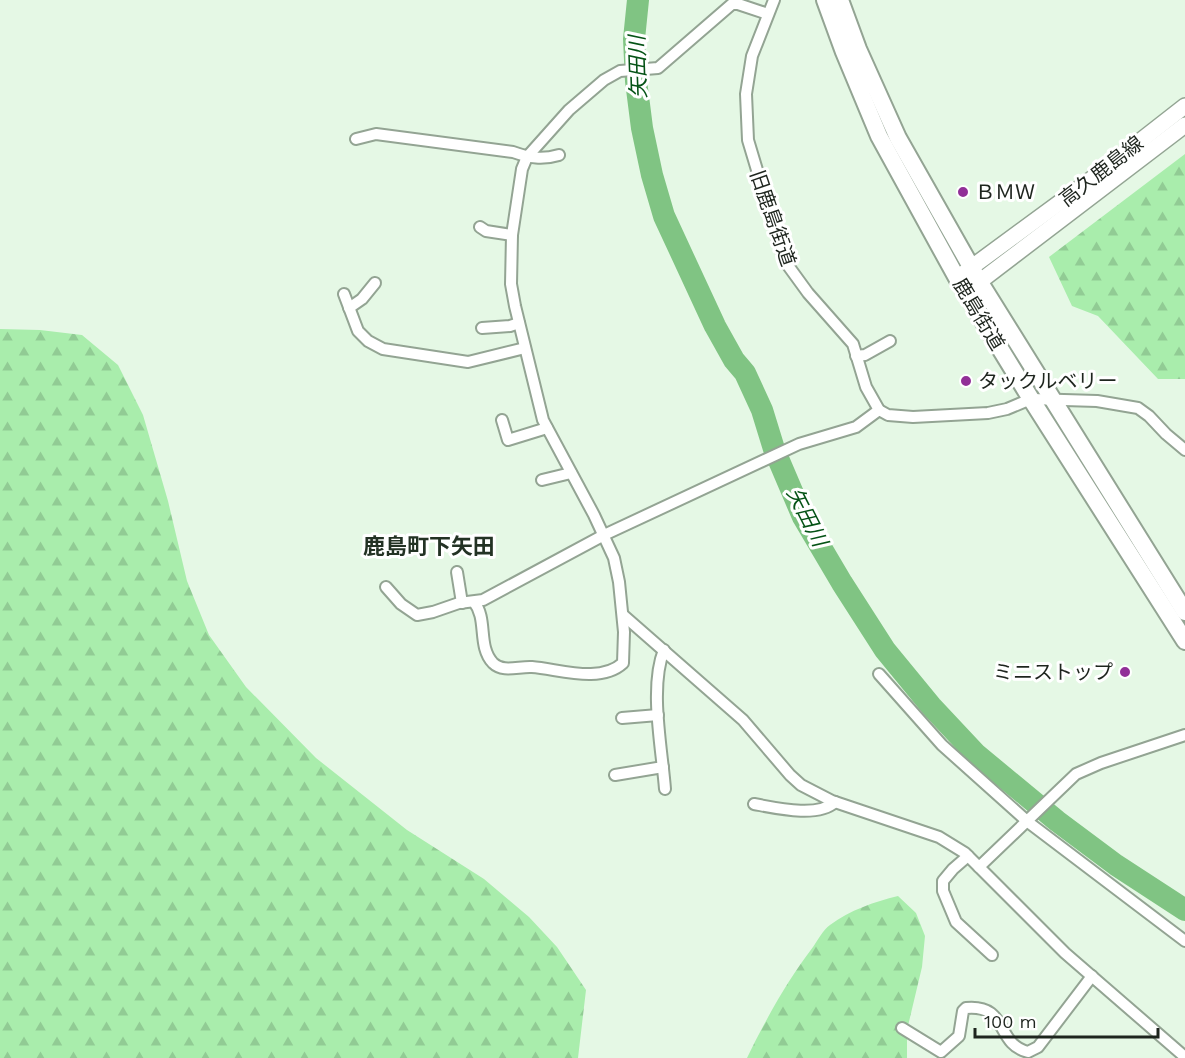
<svg xmlns="http://www.w3.org/2000/svg" width="1185" height="1058" viewBox="0 0 1185 1058" font-family="'Work Sans','Noto Sans JP',sans-serif">
<style>
.forest{fill:url(#forest-firs)}
.lines{fill:none;stroke-linecap:round;stroke-linejoin:round}
.river{stroke:#80c483;stroke-width:22}
.street-casing{stroke:#93a493;stroke-width:14}
.secondary-casing{stroke:#93a493;stroke-width:18}
.primary-casing{stroke:#93a493;stroke-width:20}
.street{stroke:#fff;stroke-width:10}
.secondary{stroke:#fff;stroke-width:15}
.primary{stroke:#fff;stroke-width:16}
.poi-dot{fill:#912f97;stroke:#fff;stroke-width:2}
.labels{text-anchor:middle;stroke-width:6;stroke-linejoin:round;paint-order:stroke}
.street-label{font-size:20px;fill:#1e251e;stroke:#fff}
.poi-label{font-size:20px;fill:#1e251e;stroke:#fff;text-anchor:start}
.water-label{font-size:21px;font-style:italic;fill:#055316;stroke:#fff}
.quarter-label{font-size:22px;font-weight:bold;fill:#233224;stroke:#fff}
</style>
<defs>
<pattern id="forest-firs" width="22" height="20" patternUnits="userSpaceOnUse" patternTransform="scale(1.5)"><rect width="22" height="20" fill="#a9edac"/><path d="M5 1l3.5 6h-7zM16 11l3.5 6h-7z" fill="#91cb94"/></pattern>
</defs>
<rect width="100%" height="100%" fill="#e5f8e5"/>
<!-- forest -->
<g class="forest">
<polygon points="1185,154 1185,379 1158,379 1098,316 1072,306 1049,257"/>
<polygon points="0,329 40,330 82,335 118,365 143,415 168,501 187,581 209,635 246,687 316,758 407,830 484,879 529,917 557,947 586,990 578,1058 0,1058"/>
<path d="M 898,896 L 916,913 L 925,936 L 922,967 L 907,1030 L 907,1058 L 747,1058 C 766,1019 787,981 813,947 C 818,940 823,930 830,925 C 850,910 874,902 898,896 Z"/>
</g>
<g class="lines">
<!-- river -->
<polyline class="river" points="638,0 634,39 636,81 642,128 652,175 664,216 715,326 734,360 745,373 762,410 774,449 803,517 842,583 885,650 931,706 976,754 1057,821 1116,865 1185,910"/>
<defs>
<g id="street">
<polyline points="774,0 752,56 746,94 748,140 784,260 808,293 853,344 866,387 879,410 888,415 913,417 988,413 1007,409 1031,399 1097,401 1138,408 1149,416 1166,434 1185,450"/>
<path d="M 356,139 L 376,134 L 513,152 C 530,158 542,160 559,155"/>
<polyline points="480,227 486,231 512,235"/>
<polyline points="344,294 358,331 368,341 383,349 468,362 525,348"/>
<polyline points="349,308 362,299 375,283"/>
<polyline points="482,328 510,326 519,323"/>
<polyline points="856,356 865,355 890,341"/>
<polyline points="502,420 508,440 547,428"/>
<polyline points="542,480 571,473"/>
<polyline points="457,572 462,603"/>
<polyline points="386,587 401,604 417,615 433,612 459,603 483,600 604,535 799,444 856,427 879,410"/>
<path d="M 474,602 C 488,619 477,646 493,663 C 503,673 519,666 532,667 C 559,669 600,684 623,663 L 624,632 L 619,582 L 614,558 L 594,515 L 543,420 L 515,306 L 511,284 L 512,235 L 522,169 L 527,157 L 569,110 L 604,80 L 620,71 L 658,68 L 732,4 L 738,4 L 768,14"/>
<polyline points="623,615 743,720 790,775 801,785 832,801 939,837 965,853 1065,953 1185,1057"/>
<path d="M 664,650 C 649,687 662,749 665,789"/>
<polyline points="879,674 942,745 1028,822 1185,941"/>
<polyline points="622,718 658,715"/>
<polyline points="615,775 663,767"/>
<path d="M 754,804 C 776,808 818,818 835,802"/>
<polyline points="968,856 953,869 943,881 943,891 956,922 992,955"/>
<polyline points="979,867 1076,774 1101,763 1185,735"/>
<path d="M 902,1028 L 941,1052 L 959,1036 L 963,1011 L 966,1008 C 1009,1004 995,1044 1028,1052 L 1038,1047 L 1092,976"/>
</g>
<g id="secondary">
<polyline points="957,278 1089,181 1185,106"/>
<polyline points="966,292 1185,125"/>
</g>
<g id="primary">
<polyline points="825,0 844,52 879,136 957,278 1031,399 1185,641"/>
<polyline points="840,0 858,49 898,138 979,281 1185,612"/>
</g>
</defs>
<!-- street casing -->
<use href="#street" class="street-casing"/>
<!-- secondary casing -->
<use href="#secondary" class="secondary-casing"/>
<!-- primary casing -->
<use href="#primary" class="primary-casing"/>
<!-- street -->
<use href="#street" class="street"/>
<!-- secondary -->
<use href="#secondary" class="secondary"/>
<!-- primary -->
<use href="#primary" class="primary"/>
</g>
<!-- markers -->
<g class="poi-dot">
<circle cx="963" cy="192" r="6"/>
<circle cx="966" cy="381" r="6"/>
<circle cx="1125" cy="672" r="6"/>
</g>
<g class="labels">
<!-- street labels -->
<g class="street-label">
<text transform="translate(1101 171) rotate(-38)" y="7">高久鹿島線</text>
<text transform="translate(773 218) rotate(71)" y="7">旧鹿島街道</text>
<text transform="translate(979 314) rotate(59)" y="7">鹿島街道</text>
</g>
<!-- poi labels -->
<g class="poi-label">
<text x="975" y="199">ＢＭＷ</text>
<text x="978" y="388">タックルベリー</text>
<text x="1113" y="679" text-anchor="end">ミニストップ</text>
</g>
<!-- water labels -->
<g class="water-label">
<text transform="translate(638 67) rotate(-92)" y="7">矢田川</text>
<text transform="translate(807 517) rotate(63)" y="7">矢田川</text>
</g>
<!-- quarter labels -->
<g class="quarter-label">
<text x="429" y="554">鹿島町下矢田</text>
</g>
</g>
<!-- scale -->
<path d="M975 1028v9h183v-9" fill="none" stroke="#1e251e" stroke-width="3"/>
<text x="984" y="1028" font-size="18" fill="#1e251e" stroke="#ffffff" stroke-width="4.5" paint-order="stroke">100 m</text>
</svg>
